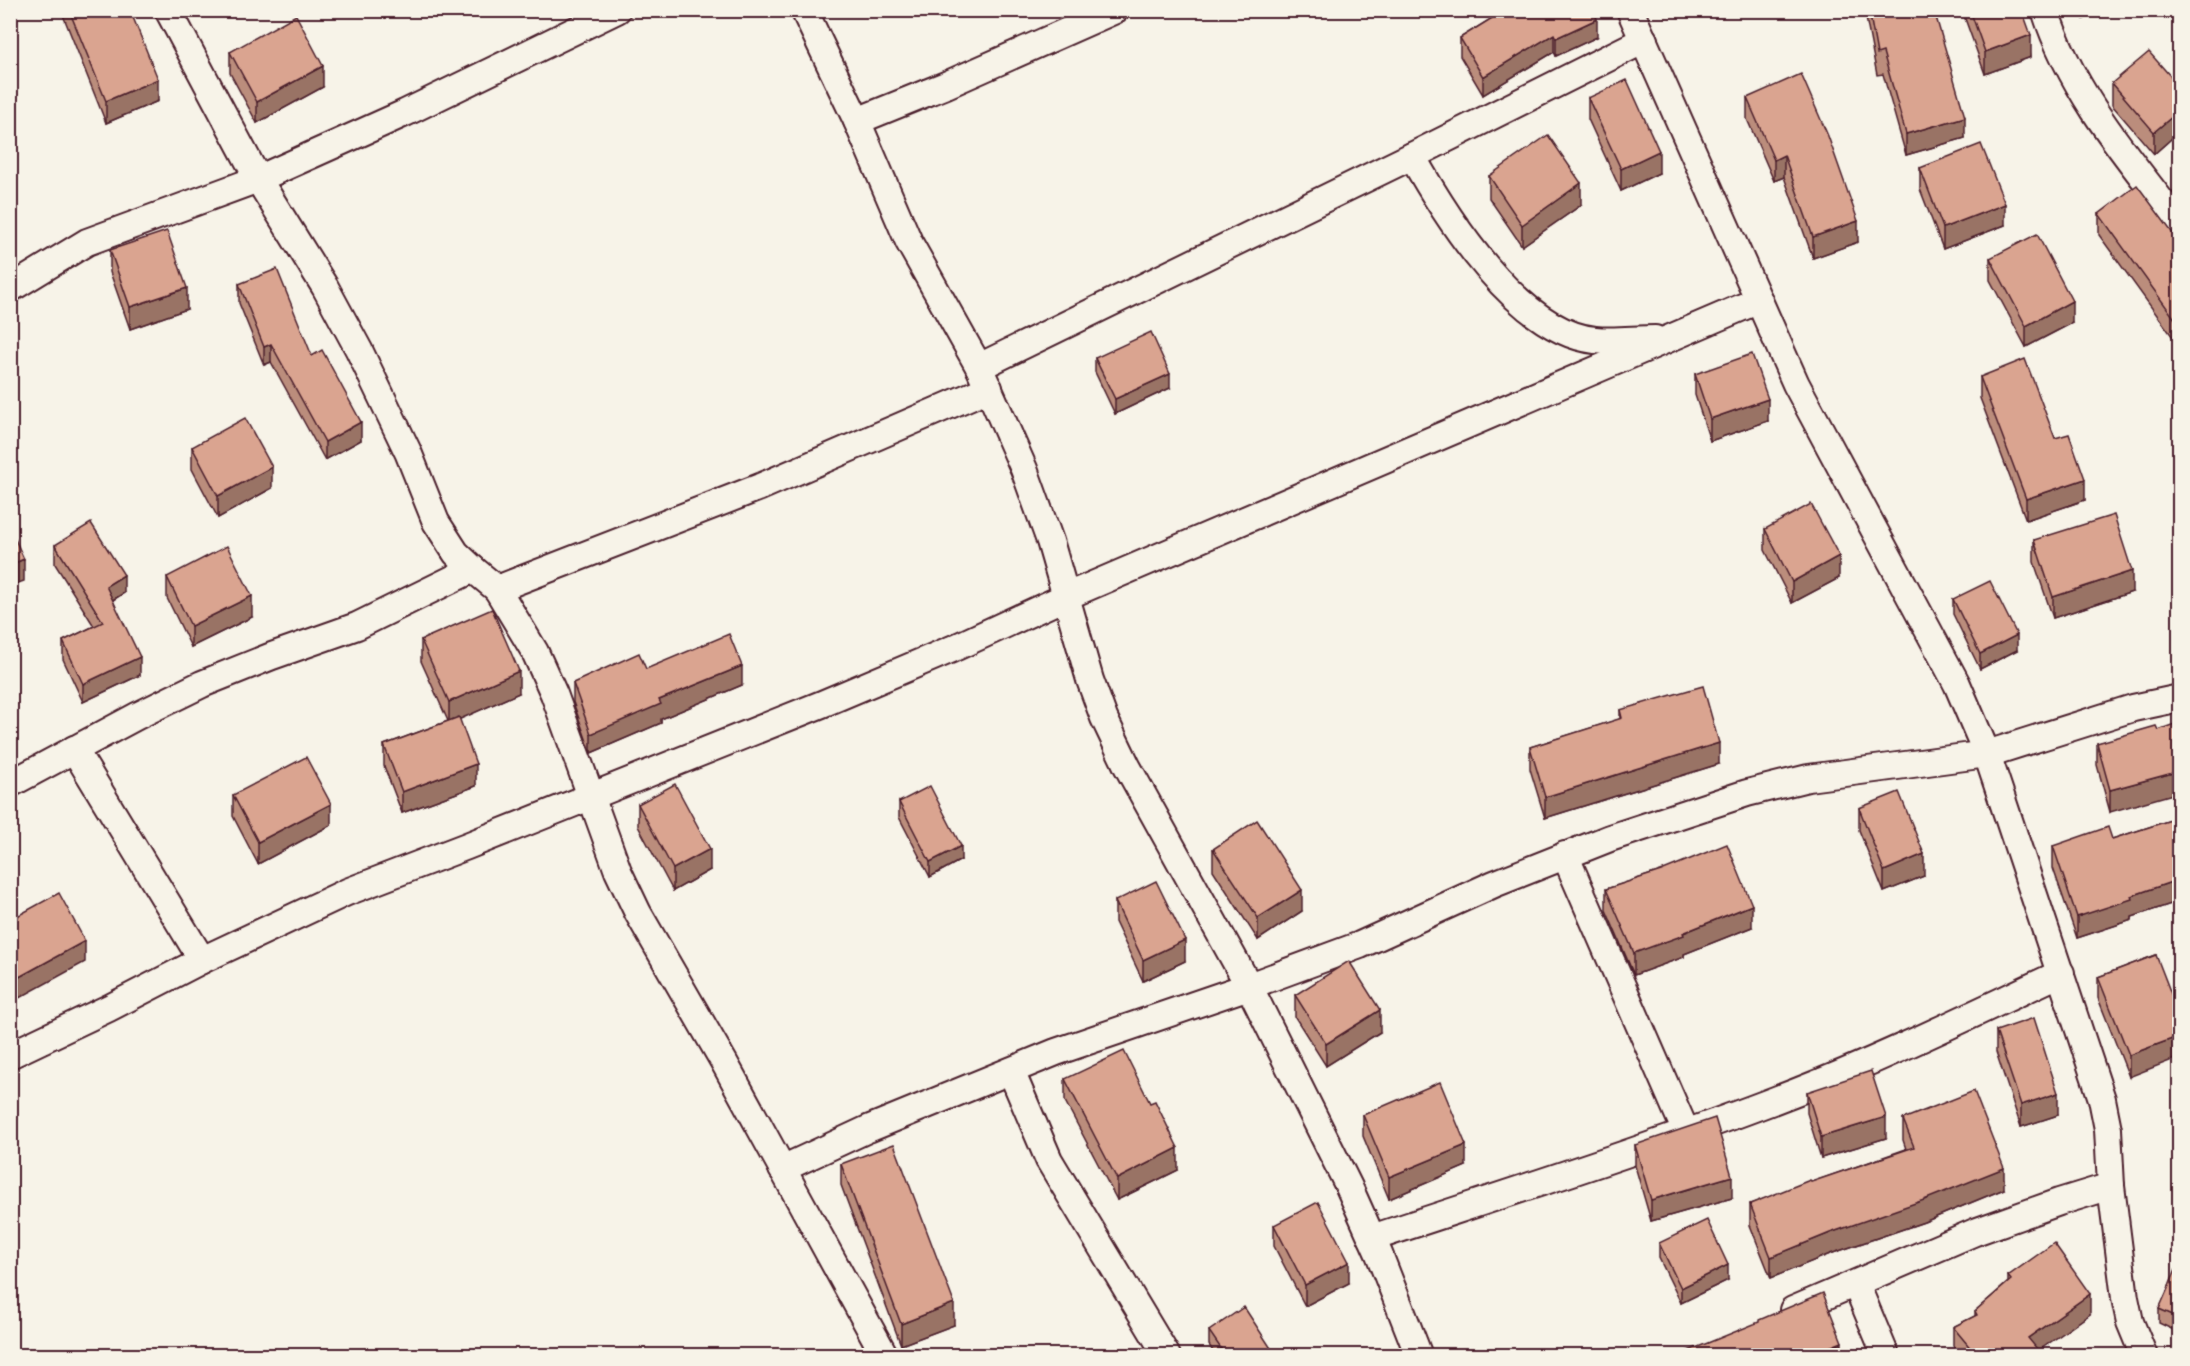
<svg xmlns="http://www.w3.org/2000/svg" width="2190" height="1366" viewBox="0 0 2190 1366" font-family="'Indie Flower',sans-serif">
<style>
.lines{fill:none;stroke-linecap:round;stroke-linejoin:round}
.street-casing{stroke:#4a1f2b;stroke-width:30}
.street{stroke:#f7f3e8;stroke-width:26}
.wall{fill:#bb8d7c;stroke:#4a1f2b;stroke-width:1.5}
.shaded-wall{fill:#997365;stroke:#4a1f2b;stroke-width:1.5}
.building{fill:#daa490;stroke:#4a1f2b;stroke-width:1.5}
</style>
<rect width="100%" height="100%" fill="#f7f3e8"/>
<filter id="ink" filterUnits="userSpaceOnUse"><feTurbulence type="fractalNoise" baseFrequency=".0167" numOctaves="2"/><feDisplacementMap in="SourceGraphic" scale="12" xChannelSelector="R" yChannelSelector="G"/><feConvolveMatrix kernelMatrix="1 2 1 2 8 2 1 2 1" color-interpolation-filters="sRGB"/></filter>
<g filter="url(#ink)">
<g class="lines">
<defs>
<g id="street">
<polyline points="168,10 258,179 325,287 359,350 408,452 436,522 456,553 473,569"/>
<polyline points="804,10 857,121 909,242 979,367 1024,469 1050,541 1090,680 1104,718 1127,766 1249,986 1349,1187 1379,1254 1419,1356"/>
<polyline points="1630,10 1796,384 1957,684 1987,754 2102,1099 2108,1129 2111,1186 2125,1298 2130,1322 2144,1356"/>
<path d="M 2045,10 C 2071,92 2128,158 2180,225"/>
<polyline points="857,121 946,85 1115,10"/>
<path d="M 1412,156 C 1446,217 1518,332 1595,340 C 1614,342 1635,339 1655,339"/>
<polyline points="10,289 87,242 258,179 405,113 617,10"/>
<polyline points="979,367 1412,156 1644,40"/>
<polyline points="497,589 535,652 554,694 618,871 638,913 724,1062 885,1356"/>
<polyline points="74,749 202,960"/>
<polyline points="10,784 137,716 202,684 272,656 357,626 473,569 497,589 760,487 989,388"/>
<polyline points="1565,855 1686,1132"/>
<polyline points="10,1055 109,1008 202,960 347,892 467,846 822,704 952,649 1067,596 1759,300"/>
<polyline points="1011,1071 1049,1160 1167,1356"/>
<polyline points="782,1169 868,1129 1056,1052 1249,986 1360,945 1494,884 1610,838 1747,793 1808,778 1987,754 2133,708 2180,698"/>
<path d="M 1372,1238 C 1514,1191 1657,1146 1796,1092 C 1886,1057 1973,1014 2061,973"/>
<polyline points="1856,1284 1886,1356"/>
<polyline points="1793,1310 1975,1232 2059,1202 2111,1186"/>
</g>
</defs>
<!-- street casing -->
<use href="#street" class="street-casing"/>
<!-- street -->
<use href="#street" class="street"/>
</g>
<!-- wall -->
<g class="wall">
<polygon points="61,10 130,10 158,101 106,123"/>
<polygon points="1505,10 1597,37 1556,56 1554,52 1483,95 1460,56 1460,38"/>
<polygon points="1866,10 1934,10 1965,138 1906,155 1883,74 1877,75 1866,18"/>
<polygon points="1963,10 2022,10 2031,57 1985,74 1963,13"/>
<polygon points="2080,10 2113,10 2083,19"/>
<polygon points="230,52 323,87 257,123 230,73"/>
<polygon points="2112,83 2180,87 2180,131 2154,154 2112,105"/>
<polygon points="1588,98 1659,173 1621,191 1588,119"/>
<polygon points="1747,98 1858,242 1813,258 1784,177 1774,181 1747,119"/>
<polygon points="1920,168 2005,225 1943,249 1920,189"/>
<polygon points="1489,176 1581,205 1522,246 1489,198"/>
<polygon points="2099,214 2180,243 2180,347 2099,235"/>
<polygon points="110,250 187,309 130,329 110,272"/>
<polygon points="1990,258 2072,323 2026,347 1990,280"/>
<polygon points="239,284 312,356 361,440 325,460 271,362 264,365 239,303"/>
<polygon points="1095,358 1170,388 1115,414 1095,372"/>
<polygon points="1695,374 1768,421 1710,441 1695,395"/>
<polygon points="1980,377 2055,438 2085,500 2026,520 1980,398"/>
<polygon points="192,447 272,488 218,518 192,469"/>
<polygon points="1765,529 1839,578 1792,603 1765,550"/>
<polygon points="2034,540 2132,592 2053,618 2034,562"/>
<polygon points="55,545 124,593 113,600 140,675 83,702 63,659 63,641 94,626 55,564"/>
<polygon points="167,577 252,617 191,647 167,598"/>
<polygon points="1953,599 2017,650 1980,669 1953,614"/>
<polygon points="421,640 519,693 459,719 476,786 402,813 384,766 384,745 448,721 421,661"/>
<polygon points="646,669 742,685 661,719 661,723 591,753 573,702 573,683"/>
<polygon points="1620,710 1719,764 1545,818 1530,769 1530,747 1620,719"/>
<polygon points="2158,730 2110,812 2097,765 2097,743"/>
<polygon points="233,795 331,825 258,864 233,816"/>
<polygon points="899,802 961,860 930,877 899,817"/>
<polygon points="638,804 710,870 673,891 638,826"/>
<polygon points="1859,808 1924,876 1884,892 1859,830"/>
<polygon points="2180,817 2180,901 2132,917 2132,920 2077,938 2053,868 2053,846 2112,839"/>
<polygon points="1213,849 1302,911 1258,940 1213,870"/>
<polygon points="1661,871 1752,927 1684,954 1684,957 1634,975 1606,910 1606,889"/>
<polygon points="1115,901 1185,961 1143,981 1115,922"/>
<polygon points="2156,955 2129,1077 2098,998 2098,977"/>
<polygon points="1295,995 1380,1032 1326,1066 1295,1017"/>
<polygon points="1996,1031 2058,1115 2021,1127 1996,1052"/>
<polygon points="1065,1079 1178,1170 1117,1200 1065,1101"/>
<polygon points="1807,1092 1886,1138 1821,1158 1807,1113"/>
<polygon points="1363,1115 1466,1166 1389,1199 1363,1136"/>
<polygon points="1903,1119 2004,1189 1924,1222 1830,1254 1771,1278 1750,1225 1750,1204 1906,1149 1903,1140"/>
<polygon points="1635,1145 1732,1198 1651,1221 1635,1166"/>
<polygon points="841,1164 954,1325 901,1345 841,1185"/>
<polygon points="1274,1225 1349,1283 1305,1306 1274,1246"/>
<polygon points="1659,1243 1728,1280 1681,1303 1659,1258"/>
<polygon points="2180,1272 2180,1333 2159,1323 2159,1309"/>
<polygon points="2008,1276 2090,1314 2038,1350 2043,1356 1961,1356 1953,1346 1953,1327 1975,1316 1975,1311 2008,1282"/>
<polygon points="1209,1331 1276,1356 1216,1356 1209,1345"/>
</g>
<!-- shaded-wall -->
<g class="shaded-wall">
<polygon points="2083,10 2113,10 2083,19"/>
<polygon points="1597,19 1597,37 1556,56 1556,38"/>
<polygon points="1554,34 1554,52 1483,95 1483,77"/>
<polygon points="2031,35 2031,57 1985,74 1985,52"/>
<polygon points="323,66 323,87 257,123 257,102"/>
<polygon points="158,79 158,101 106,123 106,101"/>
<polygon points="2180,110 2180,131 2154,154 2154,132"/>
<polygon points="1965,117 1965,138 1906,155 1906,134"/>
<polygon points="1659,151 1659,173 1621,191 1621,169"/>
<polygon points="1784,155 1784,177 1774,181 1774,160"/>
<polygon points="1581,183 1581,205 1522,246 1522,225"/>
<polygon points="2005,204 2005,225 1943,249 1943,228"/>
<polygon points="1858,221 1858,242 1813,258 1813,237"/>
<polygon points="187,288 187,309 130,329 130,307"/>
<polygon points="2072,301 2072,323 2026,347 2026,326"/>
<polygon points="271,344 271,362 264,365 264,347"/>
<polygon points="1170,374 1170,388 1115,414 1115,399"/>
<polygon points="1768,399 1768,421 1710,441 1710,419"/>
<polygon points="361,422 361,440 325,460 325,442"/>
<polygon points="272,467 272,488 218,518 218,496"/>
<polygon points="2085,479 2085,500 2026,520 2026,499"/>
<polygon points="1839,556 1839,578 1792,603 1792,582"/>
<polygon points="24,559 24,581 10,586 10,565"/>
<polygon points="2132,571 2132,592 2053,618 2053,597"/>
<polygon points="124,575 124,593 106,604 106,586"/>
<polygon points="252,596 252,617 191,647 191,626"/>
<polygon points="2017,635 2017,650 1980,669 1980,654"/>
<polygon points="140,657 140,675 83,702 83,684"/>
<polygon points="742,666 742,685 661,719 661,723 591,753 591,734 659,700"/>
<polygon points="519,671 519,693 449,724 449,702"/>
<polygon points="1719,743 1719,764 1545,818 1545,797"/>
<polygon points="476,764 476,786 402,813 402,792"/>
<polygon points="2180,771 2180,792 2110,812 2110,790"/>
<polygon points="331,804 331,825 258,864 258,842"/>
<polygon points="961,846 961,860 930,877 930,862"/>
<polygon points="710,849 710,870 673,891 673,869"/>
<polygon points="1924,854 1924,876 1884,892 1884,871"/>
<polygon points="2180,879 2180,901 2132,917 2132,920 2077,938 2077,917 2131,896"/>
<polygon points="1302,890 1302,911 1258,940 1258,918"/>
<polygon points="1752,905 1752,927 1684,954 1684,957 1634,975 1634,953"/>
<polygon points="1185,940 1185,961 1143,981 1143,960"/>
<polygon points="85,941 85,962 10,1003 10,982"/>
<polygon points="1380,1010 1380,1032 1326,1066 1326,1044"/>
<polygon points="2180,1036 2180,1057 2129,1077 2129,1055"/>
<polygon points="2058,1093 2058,1115 2021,1127 2021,1105"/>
<polygon points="1886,1117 1886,1138 1821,1158 1821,1137"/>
<polygon points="1466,1145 1466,1166 1389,1199 1389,1177"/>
<polygon points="1178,1148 1178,1170 1117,1200 1117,1179"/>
<polygon points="2004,1168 2004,1189 1924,1222 1830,1254 1771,1278 1771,1257 1830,1233"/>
<polygon points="1732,1176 1732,1198 1651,1221 1651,1200"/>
<polygon points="1349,1262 1349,1283 1305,1306 1305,1285"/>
<polygon points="1728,1265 1728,1280 1681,1303 1681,1288"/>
<polygon points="2090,1294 2090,1314 2031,1356 2028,1338"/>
<polygon points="954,1303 954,1325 901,1345 901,1324"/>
<polygon points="1842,1342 1842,1356 1807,1356"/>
</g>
<!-- building -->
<g class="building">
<polygon points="69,10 130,10 158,79 106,101"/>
<polygon points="1505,10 1594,10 1597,19 1556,38 1554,34 1483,77 1460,38"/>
<polygon points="1869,10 1934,10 1965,117 1906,134 1883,52 1877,54"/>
<polygon points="1970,10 2022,10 2031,35 1985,52"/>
<polygon points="296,15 323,66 257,102 230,52"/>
<polygon points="2149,52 2180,87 2180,110 2154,132 2112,83"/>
<polygon points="1801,74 1828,136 1858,221 1813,237 1784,155 1774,160 1747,98"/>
<polygon points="1627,80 1659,151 1621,169 1588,98"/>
<polygon points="1548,135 1581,183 1522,225 1489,176"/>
<polygon points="1981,144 2005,204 1943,228 1920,168"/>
<polygon points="2137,185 2180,243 2180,326 2099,214"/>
<polygon points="167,231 187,288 130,307 110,250"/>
<polygon points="2037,234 2072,301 2026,326 1990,258"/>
<polygon points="277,269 312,356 322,350 361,422 325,442 271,344 264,347 239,284"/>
<polygon points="1151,332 1170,374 1115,399 1095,358"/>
<polygon points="1752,354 1768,399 1710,419 1695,374"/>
<polygon points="2025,359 2055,438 2069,434 2085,479 2026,499 1980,377"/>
<polygon points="245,418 272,467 218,496 192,447"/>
<polygon points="1811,504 1839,556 1792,582 1765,529"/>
<polygon points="2114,515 2132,571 2053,597 2034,540"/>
<polygon points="91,523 124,575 106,586 140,657 83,684 63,641 103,622 55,545"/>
<polygon points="10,528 24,559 10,565"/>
<polygon points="227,546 252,596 191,626 167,577"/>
<polygon points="1990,581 2017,635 1980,654 1953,599"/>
<polygon points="492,609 519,671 449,702 421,640"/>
<polygon points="729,634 742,666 659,700 661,704 591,734 573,683 639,653 646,669"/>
<polygon points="1703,686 1719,743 1545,797 1530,747 1622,718 1620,710"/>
<polygon points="459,717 476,764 402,792 384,745"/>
<polygon points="2180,722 2180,771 2110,790 2097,743 2156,726 2158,730"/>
<polygon points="306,757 331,804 258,842 233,795"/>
<polygon points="675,784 710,849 673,869 638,804"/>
<polygon points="930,786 961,846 930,862 899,802"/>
<polygon points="1899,792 1924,854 1884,871 1859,808"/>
<polygon points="2180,817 2180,879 2131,896 2132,899 2077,917 2053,846 2108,827 2112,839"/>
<polygon points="1257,820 1302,890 1258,918 1213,849"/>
<polygon points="1727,844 1752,905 1683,933 1684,935 1634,953 1606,889 1661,871"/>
<polygon points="1156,881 1185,940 1143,960 1115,901"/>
<polygon points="59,893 85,941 10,982 10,920"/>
<polygon points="2156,955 2180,1017 2180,1036 2129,1055 2098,977"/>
<polygon points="1349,961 1380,1010 1326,1044 1295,995"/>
<polygon points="2034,1018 2058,1093 2021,1105 1996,1031"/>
<polygon points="1124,1051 1150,1103 1155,1101 1178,1148 1117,1179 1065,1079"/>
<polygon points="1871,1071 1886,1117 1821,1137 1807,1092"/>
<polygon points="1440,1082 1466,1145 1389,1177 1363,1115"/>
<polygon points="1974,1091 2004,1168 1924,1200 1830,1233 1771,1257 1750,1204 1810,1180 1811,1182 1914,1147 1903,1119"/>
<polygon points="1715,1118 1732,1176 1651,1200 1635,1145"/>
<polygon points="894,1144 954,1303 901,1324 841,1164"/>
<polygon points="1318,1202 1349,1262 1305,1285 1274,1225"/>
<polygon points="1707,1220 1728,1265 1681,1288 1659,1243"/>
<polygon points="2054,1243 2090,1294 2028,1338 2043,1356 1977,1356 1953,1327 1977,1315 1975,1311 2011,1280 2008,1276"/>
<polygon points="2176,1270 2180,1272 2180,1318 2159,1309"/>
<polygon points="1823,1293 1842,1342 1807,1356 1676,1356 1759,1322 1759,1320"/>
<polygon points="1244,1307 1276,1356 1226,1356 1209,1331"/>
</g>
</g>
<!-- margin -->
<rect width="2190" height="1366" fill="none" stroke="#f7f3e8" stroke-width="36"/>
<rect x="18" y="18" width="2154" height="1330" fill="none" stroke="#4a1f2b" stroke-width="2" filter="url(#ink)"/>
</svg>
